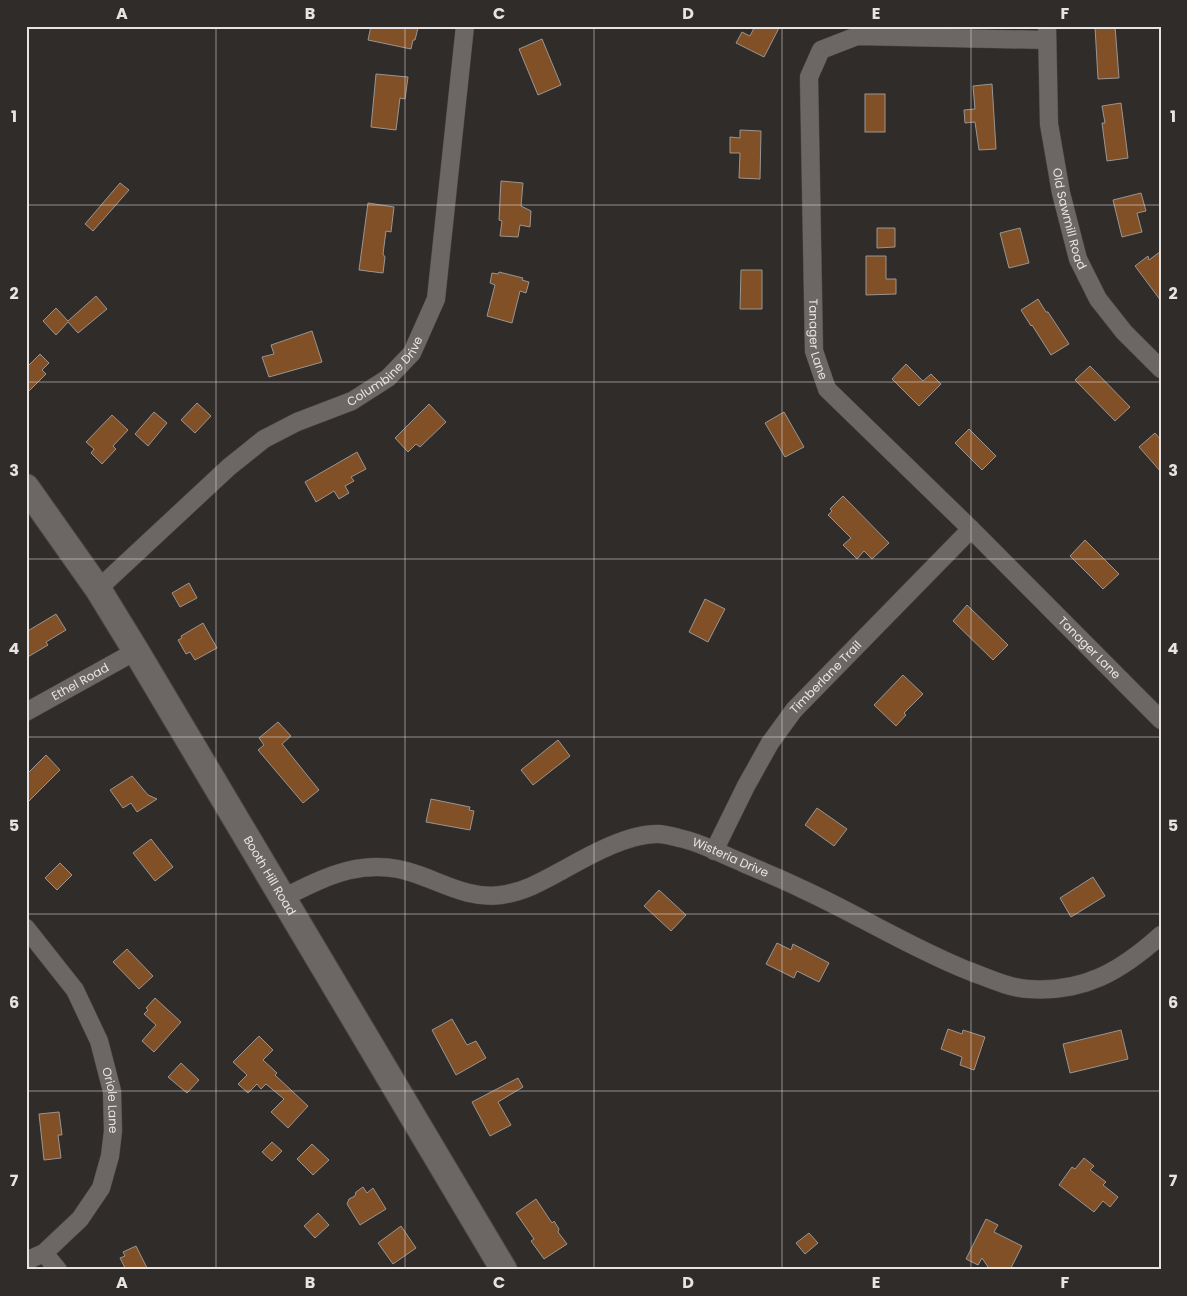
<svg xmlns="http://www.w3.org/2000/svg" width="1187" height="1296" viewBox="0 0 1187 1296" font-family="Poppins,sans-serif">
<style>
.building{fill:#825027;stroke:#999592}
.lines{fill:none;stroke-linecap:round;stroke-linejoin:round}
.street-casing{stroke:#4a4745;stroke-width:19}
.secondary-casing{stroke:#4a4745;stroke-width:28}
.street{stroke:#6c6765;stroke-width:18}
.secondary{stroke:#6c6765;stroke-width:26}
.grid{fill:none;stroke:#e7e4e3;stroke-width:1;stroke-opacity:0.55}
.labels{text-anchor:middle;stroke-width:4;stroke-linejoin:round;paint-order:stroke}
.street-label{font-size:12px;fill:#e7e4e3;stroke:#302c2a}
.neatline{fill:none;stroke:#e7e4e3;stroke-width:2}
.grid-label{font-size:16px;text-anchor:middle;font-weight:bold;fill:#e7e4e3}
</style>
<rect width="100%" height="100%" fill="#302c2a"/>
<!-- building -->
<g class="building">
<polygon points="371,26 411,26 418,28 415,40 413,40 411,49 368,40"/>
<polygon points="755,26 780,26 764,57 736,43 742,32 750,36"/>
<polygon points="1115,26 1119,78 1098,79 1095,27"/>
<polygon points="542,39 561,85 538,95 519,49"/>
<polygon points="376,74 408,77 405,99 400,98 396,130 371,127"/>
<polygon points="992,84 996,149 979,150 975,122 965,123 964,110 975,109 973,86"/>
<rect x="865" y="94" width="20" height="38"/>
<polygon points="1121,103 1128,158 1107,161 1102,123 1105,123 1102,106"/>
<polygon points="740,130 761,131 760,179 739,178 740,153 730,153 730,137 740,138"/>
<polygon points="501,181 523,183 521,206 531,211 530,227 520,225 518,237 500,236 502,221 499,220"/>
<polygon points="120,183 129,190 93,231 85,224"/>
<polygon points="1141,193 1146,211 1137,213 1142,232 1122,237 1113,200"/>
<polygon points="368,203 394,207 391,232 386,231 383,254 385,257 383,273 359,270"/>
<polygon points="877,228 895,228 895,247 877,248"/>
<polygon points="1020,228 1029,263 1009,268 1000,233"/>
<polygon points="1161,251 1161,301 1135,266 1148,256 1149,260"/>
<polygon points="866,256 886,256 886,279 896,279 896,294 866,295"/>
<polygon points="741,270 762,270 762,309 740,309"/>
<polygon points="499,272 523,278 522,280 529,282 526,293 520,291 512,323 487,316 495,285 490,283 492,273 498,274"/>
<polygon points="96,296 107,309 78,333 68,322 56,335 43,321 56,308 68,321"/>
<polygon points="1038,299 1046,312 1048,312 1069,344 1051,355 1032,325 1031,326 1021,310"/>
<polygon points="312,331 322,362 269,377 262,357 274,354 271,345"/>
<polygon points="40,354 49,363 42,370 46,374 26,394 26,368"/>
<polygon points="906,364 923,381 931,374 941,384 919,406 892,379"/>
<polygon points="1090,366 1130,407 1115,421 1075,380"/>
<polygon points="197,403 211,416 195,433 181,420"/>
<polygon points="429,404 446,422 420,447 416,444 408,452 395,438"/>
<polygon points="154,412 167,423 148,446 135,434"/>
<polygon points="784,412 804,447 785,457 765,423"/>
<polygon points="112,415 128,430 113,446 116,449 102,464 91,453 94,449 86,442"/>
<polygon points="969,429 996,456 982,470 955,443"/>
<polygon points="1155,433 1161,440 1161,472 1139,447"/>
<polygon points="357,452 366,469 351,477 354,481 345,486 349,493 339,499 334,491 316,502 305,482"/>
<polygon points="843,496 889,543 872,559 864,551 857,559 843,545 851,538 828,515 832,511 830,509"/>
<polygon points="1085,540 1119,574 1103,589 1070,556"/>
<polygon points="189,583 197,598 180,607 172,593"/>
<polygon points="705,599 725,609 708,642 689,632"/>
<polygon points="967,605 1008,645 993,660 953,621"/>
<polygon points="56,614 66,630 46,642 48,645 26,658 26,632"/>
<polygon points="203,623 217,648 195,660 190,652 186,654 178,640 182,638 181,636"/>
<polygon points="903,675 923,694 904,713 906,715 896,726 874,705"/>
<polygon points="278,722 291,736 282,744 319,790 303,803 258,750 264,745 259,738"/>
<polygon points="558,740 570,756 533,785 521,770"/>
<polygon points="46,755 60,770 26,804 26,775"/>
<polygon points="132,776 148,795 157,799 137,812 131,803 123,808 110,790"/>
<polygon points="431,799 470,807 469,810 474,811 470,830 426,822"/>
<polygon points="817,808 847,829 834,846 805,825"/>
<polygon points="151,839 173,867 155,881 133,853"/>
<polygon points="60,863 72,875 57,890 45,878"/>
<polygon points="1093,877 1105,896 1071,917 1060,898"/>
<polygon points="659,890 686,915 671,931 644,906"/>
<polygon points="777,943 791,950 793,944 829,963 819,982 797,971 794,978 766,964"/>
<polygon points="127,949 153,976 139,989 113,962"/>
<polygon points="155,998 181,1022 154,1052 142,1041 156,1025 144,1014 148,1010 146,1008"/>
<polygon points="452,1019 467,1045 476,1041 486,1058 456,1075 432,1030"/>
<polygon points="948,1029 962,1034 963,1030 985,1037 974,1070 960,1065 962,1057 941,1049"/>
<polygon points="1121,1030 1128,1059 1070,1073 1063,1044"/>
<polygon points="259,1036 273,1050 263,1060 277,1073 275,1075 308,1106 288,1128 271,1112 284,1099 266,1084 261,1089 257,1084 248,1093 238,1084 247,1075 233,1062"/>
<polygon points="181,1063 199,1080 187,1093 168,1077"/>
<polygon points="518,1078 523,1087 498,1102 511,1125 490,1136 472,1102"/>
<polygon points="59,1112 62,1135 58,1135 61,1158 44,1160 39,1114"/>
<polygon points="272,1142 282,1151 272,1161 262,1152"/>
<polygon points="312,1144 329,1160 313,1175 297,1159"/>
<polygon points="1084,1158 1094,1166 1090,1170 1106,1182 1103,1185 1118,1197 1110,1207 1103,1201 1094,1212 1059,1185 1072,1167 1075,1169"/>
<polygon points="363,1187 367,1193 373,1188 386,1209 360,1225 347,1204 349,1199 355,1196 356,1192"/>
<polygon points="536,1199 552,1223 554,1221 559,1229 558,1232 567,1244 544,1259 531,1241 534,1239 516,1213"/>
<polygon points="318,1213 329,1225 315,1238 304,1226"/>
<polygon points="986,1219 998,1225 994,1232 1022,1246 1010,1270 990,1270 982,1258 978,1265 966,1259"/>
<polygon points="401,1226 416,1248 393,1264 378,1243"/>
<polygon points="809,1233 818,1243 805,1254 796,1243"/>
<polygon points="136,1246 148,1270 126,1270 120,1258 125,1256 123,1252"/>
</g>
<g class="lines">
<defs>
<g id="street">
<path id="s1" d="M 1047,26 L 1049,124 L 1061,193 L 1078,259 L 1098,299 L 1124,332 L 1161,369"/>
<path id="s2" d="M 1047,40 L 857,36 L 821,50 L 809,77 L 814,351 L 827,389 L 971,529 L 1161,720"/>
<path id="s3" d="M 98,589 L 229,467 L 264,439 L 297,422 L 352,401 L 388,378 L 412,353 L 436,299 L 465,26"/>
<path id="s4" d="M 26,712 L 136,651"/>
<path id="s5" d="M 714,851 L 746,786 L 770,743 L 794,710 L 971,529"/>
<path id="s6" d="M 283,898 C 328,875 368,855 419,875 C 447,885 471,899 501,895 C 524,892 543,881 563,870 C 588,856 630,832 660,834 C 666,835 673,836 679,838 C 700,842 721,854 741,862 C 761,871 782,879 802,889 C 859,915 911,948 969,971 C 988,978 1009,988 1028,989 C 1084,993 1121,971 1161,935"/>
<path id="s7" d="M 26,928 L 75,990 L 99,1041 L 112,1091 L 113,1131 L 110,1156 L 101,1188 L 80,1219 L 44,1253 L 26,1261"/>
<polyline points="44,1253 58,1270"/>
</g>
<g id="secondary">
<path id="s8" d="M 26,487 L 98,589 L 136,651 L 504,1270"/>
</g>
</defs>
<!-- street casing -->
<use href="#street" class="street-casing"/>
<!-- secondary casing -->
<use href="#secondary" class="secondary-casing"/>
<!-- street -->
<use href="#street" class="street"/>
<!-- secondary -->
<use href="#secondary" class="secondary"/>
</g>
<!-- grid -->
<path class="grid" d="M 216,26 L 216,1270M 405,26 L 405,1270M 594,26 L 594,1270M 782,26 L 782,1270M 971,26 L 971,1270M 26,205 L 1161,205M 26,382 L 1161,382M 26,559 L 1161,559M 26,737 L 1161,737M 26,914 L 1161,914M 26,1091 L 1161,1091"/>
<g class="labels">
<!-- street labels -->
<g class="street-label">
<text dy="4" stroke="none"><textPath href="#s1" startOffset="195">Old Sawmill Road</textPath></text>
<text dy="4" stroke="none"><textPath href="#s2" startOffset="521">Tanager Lane</textPath></text>
<text dy="4" stroke="none"><textPath href="#s3" startOffset="365">Columbine Drive</textPath></text>
<text dy="4" stroke="none"><textPath href="#s2" startOffset="941">Tanager Lane</textPath></text>
<text dy="4" stroke="none"><textPath href="#s5" startOffset="208">Timberlane Trail</textPath></text>
<text dy="4" stroke="none"><textPath href="#s4" startOffset="62">Ethel Road</textPath></text>
<text dy="4" stroke="none"><textPath href="#s6" startOffset="475">Wisteria Drive</textPath></text>
<text dy="4" stroke="none"><textPath href="#s8" startOffset="459">Booth Hill Road</textPath></text>
<text dy="4" stroke="none"><textPath href="#s7" startOffset="196">Oriole Lane</textPath></text>
</g>
</g>
<!-- border -->
<rect width="1187" height="1296" fill="none" stroke="#302c2a" stroke-width="55"/>
<rect x="28" y="28" width="1132" height="1240" class="neatline"/>
<g class="grid-label">
<text x="122" y="19">A</text>
<text x="310" y="19">B</text>
<text x="499" y="19">C</text>
<text x="688" y="19">D</text>
<text x="876" y="19">E</text>
<text x="1065" y="19">F</text>
<text x="14" y="122">1</text>
<text x="1173" y="122">1</text>
<text x="14" y="299">2</text>
<text x="1173" y="299">2</text>
<text x="14" y="476">3</text>
<text x="1173" y="476">3</text>
<text x="14" y="654">4</text>
<text x="1173" y="654">4</text>
<text x="14" y="831">5</text>
<text x="1173" y="831">5</text>
<text x="14" y="1008">6</text>
<text x="1173" y="1008">6</text>
<text x="14" y="1186">7</text>
<text x="1173" y="1186">7</text>
<text x="122" y="1288">A</text>
<text x="310" y="1288">B</text>
<text x="499" y="1288">C</text>
<text x="688" y="1288">D</text>
<text x="876" y="1288">E</text>
<text x="1065" y="1288">F</text>
</g>
</svg>
